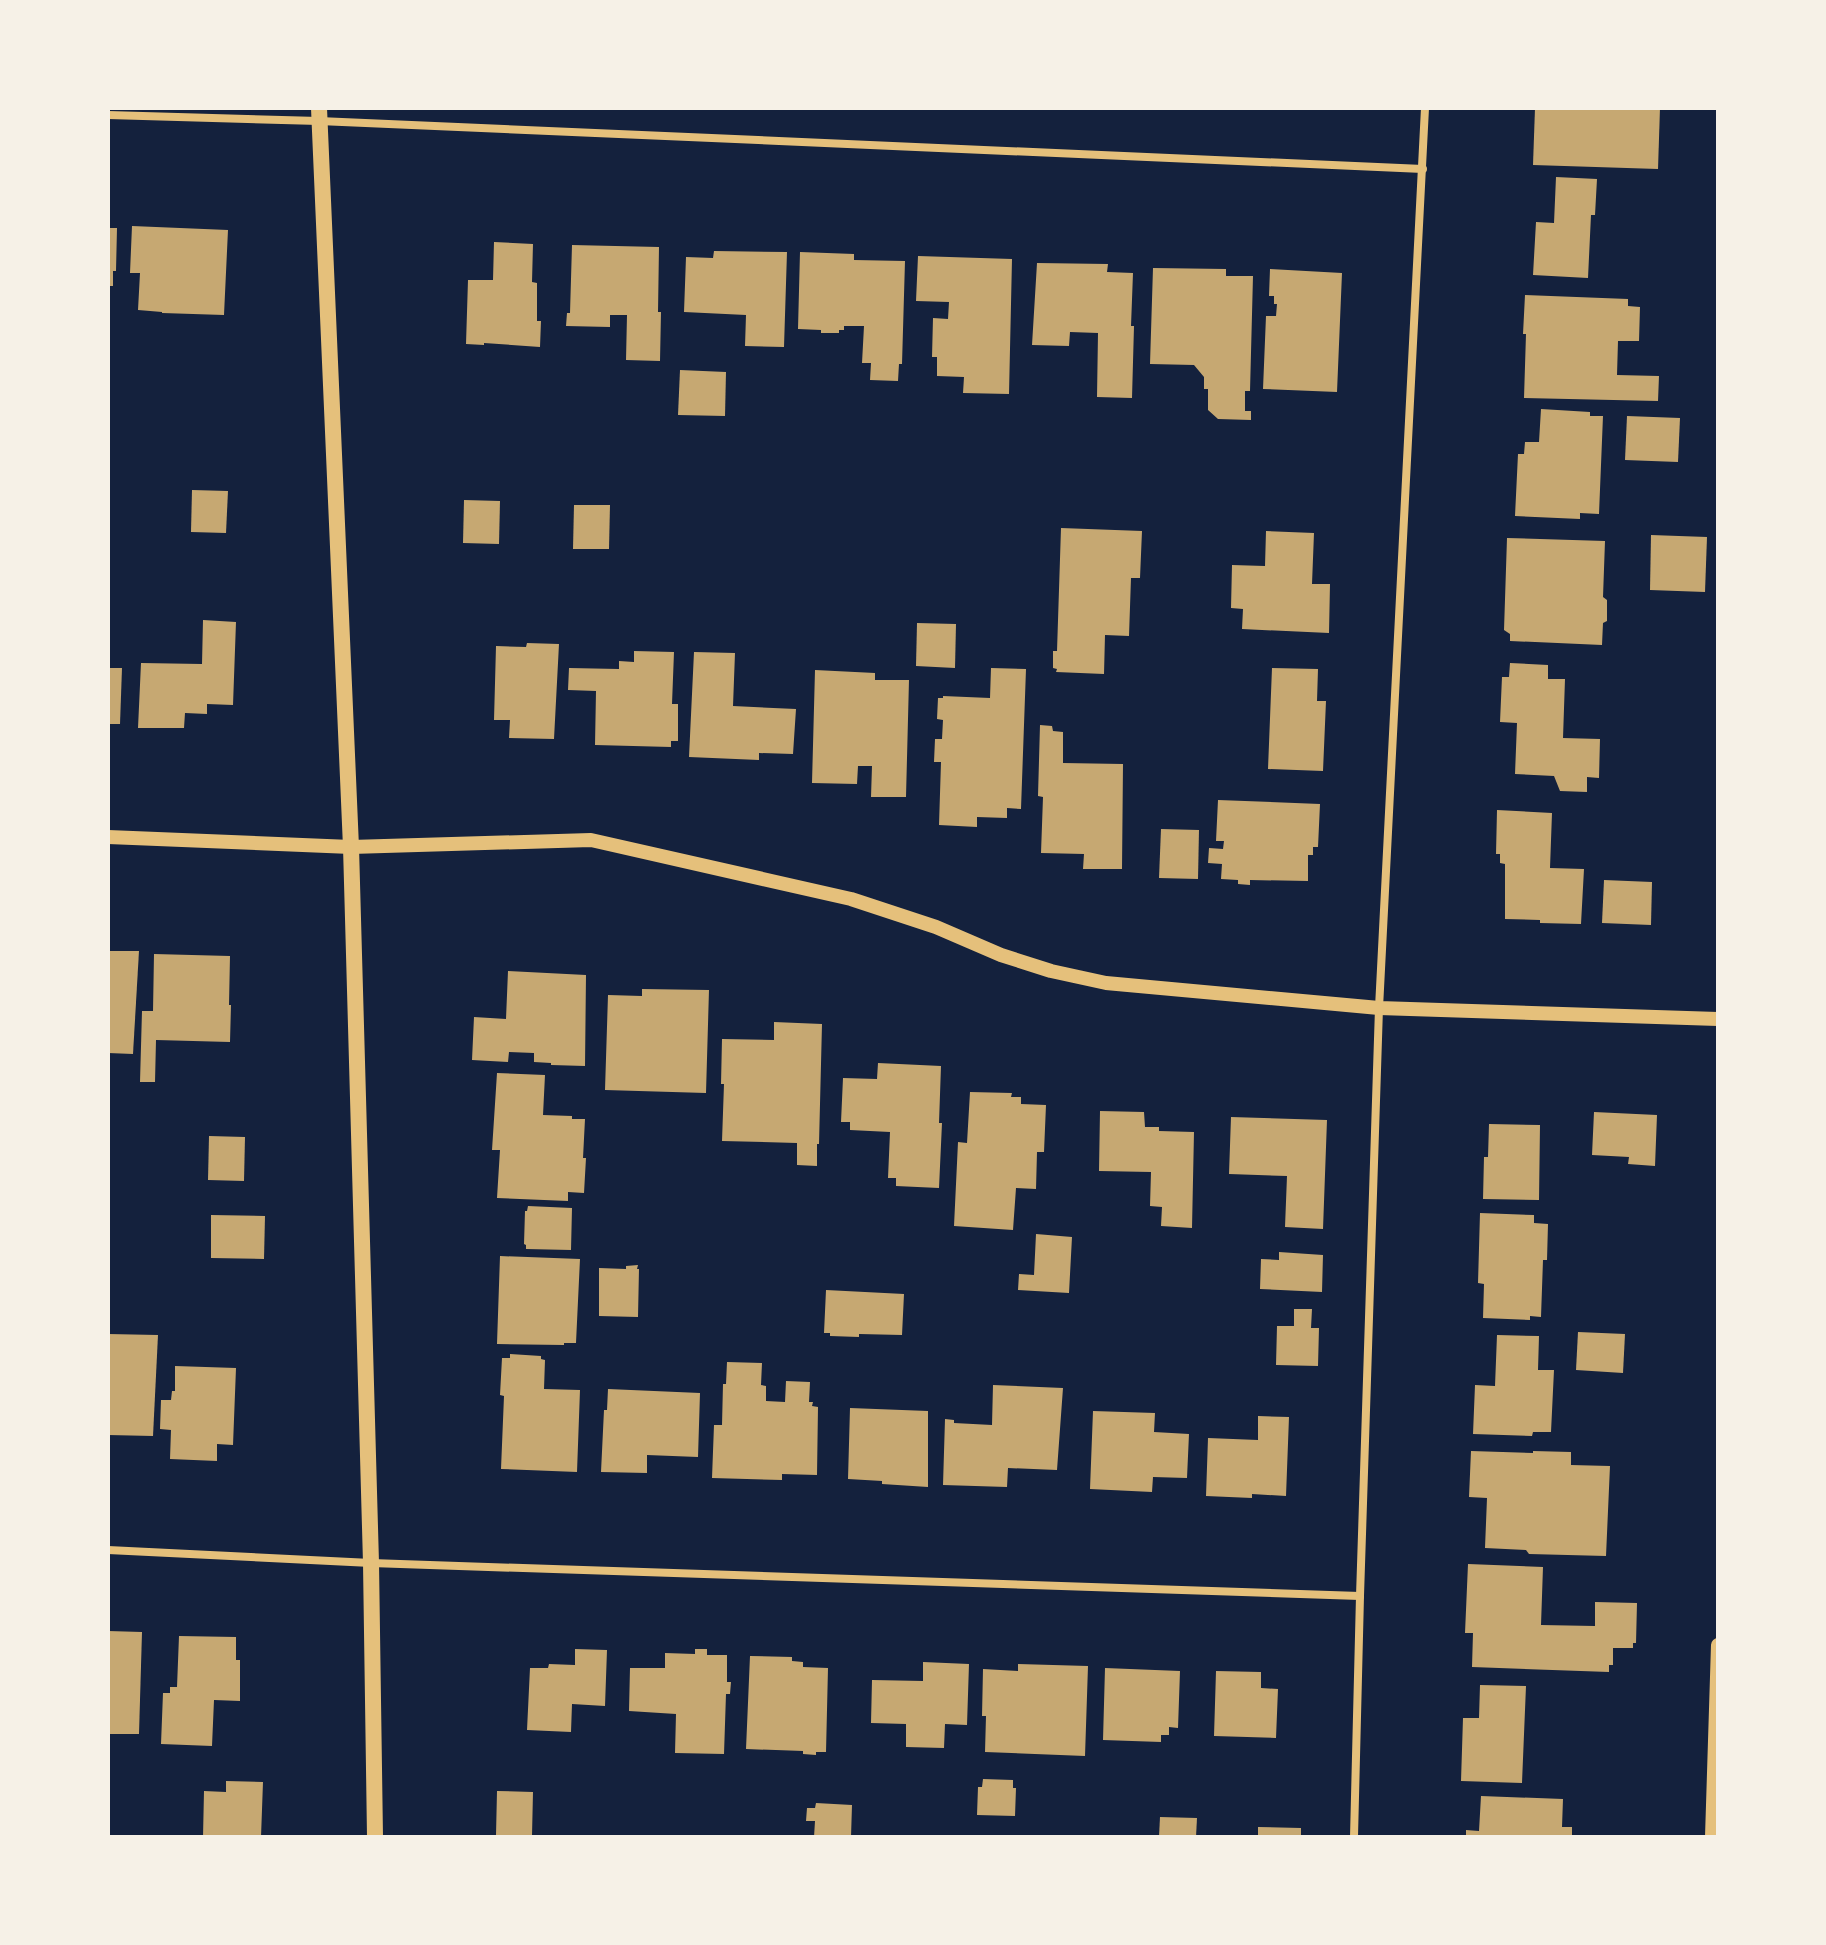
<svg xmlns="http://www.w3.org/2000/svg" width="1826" height="1945" viewBox="0 0 1826 1945" font-family="Jost,sans-serif">
<style>
.building{fill:#c6a872}
.lines{fill:none;stroke-linecap:round;stroke-linejoin:round}
.minor{stroke:#e5c07b;stroke-width:8}
.tertiary{stroke:#e5c07b;stroke-width:14}
.secondary{stroke:#e5c07b;stroke-width:16}
</style>
<rect width="100%" height="100%" fill="#14213d"/>
<!-- building -->
<g class="building">
<polygon points="1535,108 1660,108 1658,169 1533,165"/>
<polygon points="1556,177 1597,179 1595,215 1591,215 1588,278 1533,275 1536,222 1554,223"/>
<polygon points="132,226 228,230 224,315 162,313 162,312 138,310 140,273 130,273"/>
<polygon points="108,228 117,228 116,271 113,271 113,286 108,286"/>
<polygon points="494,242 533,244 532,282 537,283 537,321 541,321 540,347 484,343 484,345 466,344 468,280 493,280"/>
<polygon points="572,245 659,247 658,312 661,312 660,361 626,360 627,315 610,315 610,327 566,326 567,313 570,313"/>
<polygon points="714,251 787,252 784,347 745,346 746,315 684,312 686,257 713,258"/>
<polygon points="800,252 854,254 854,260 905,261 902,364 899,364 898,381 870,380 871,363 862,363 864,326 844,326 844,330 839,330 839,333 821,333 821,330 798,329"/>
<polygon points="918,256 1012,259 1009,394 963,393 964,377 937,376 937,357 932,357 933,318 948,319 949,302 916,301"/>
<polygon points="1037,263 1108,264 1107,272 1133,273 1131,326 1134,326 1132,398 1097,397 1098,333 1070,332 1069,346 1032,345"/>
<polygon points="1153,268 1226,269 1226,276 1253,276 1250,391 1245,391 1245,411 1251,411 1251,420 1218,419 1208,410 1208,389 1204,389 1204,377 1194,365 1150,364"/>
<polygon points="1270,269 1342,273 1337,392 1263,389 1266,316 1276,316 1277,304 1274,304 1274,296 1269,296"/>
<polygon points="1525,295 1628,299 1628,306 1640,307 1639,341 1618,341 1617,375 1659,376 1658,401 1524,398 1526,334 1523,334"/>
<polygon points="680,370 726,372 725,416 678,415"/>
<polygon points="1541,409 1590,412 1590,416 1603,416 1599,514 1580,513 1580,519 1515,516 1518,454 1524,454 1525,442 1539,442"/>
<polygon points="1627,416 1680,418 1678,462 1625,460"/>
<polygon points="192,490 228,491 226,533 191,532"/>
<polygon points="464,500 500,501 499,544 463,543"/>
<polygon points="574,505 610,505 609,549 573,549"/>
<polygon points="1061,528 1142,531 1140,578 1131,578 1129,636 1105,635 1104,674 1056,672 1057,669 1053,668 1053,651 1057,651"/>
<polygon points="1266,531 1314,533 1312,584 1330,584 1329,633 1242,629 1243,609 1231,608 1232,565 1265,566"/>
<polygon points="1651,535 1707,537 1705,592 1650,590"/>
<polygon points="1507,538 1605,541 1603,597 1607,600 1607,621 1603,623 1602,645 1510,641 1510,634 1504,630"/>
<polygon points="203,620 236,622 233,705 207,704 207,714 185,713 184,728 138,728 141,663 202,664"/>
<polygon points="917,623 956,624 955,668 916,666"/>
<polygon points="527,643 559,644 554,739 509,738 510,720 494,720 496,646 526,647"/>
<polygon points="634,651 674,652 672,704 678,704 678,741 671,741 671,747 595,745 596,691 568,690 569,668 619,669 619,661 634,662"/>
<polygon points="694,652 735,653 733,706 796,709 793,754 759,753 759,760 689,757"/>
<polygon points="1510,663 1548,665 1548,679 1565,679 1563,738 1600,739 1599,778 1587,777 1587,792 1560,791 1554,776 1515,774 1517,723 1500,722 1502,677 1509,677"/>
<polygon points="108,668 122,668 120,724 108,724"/>
<polygon points="991,668 1026,669 1021,809 1007,808 1007,818 977,817 977,827 939,825 941,762 934,762 935,739 942,739 943,720 937,719 938,698 943,698 943,696 990,698"/>
<polygon points="1272,668 1318,669 1317,701 1326,701 1323,771 1268,769"/>
<polygon points="815,670 875,673 875,680 909,680 906,797 871,797 872,766 858,766 857,784 812,783"/>
<polygon points="1040,725 1052,726 1053,731 1063,732 1063,763 1123,764 1122,869 1083,869 1084,854 1041,853 1043,797 1038,796"/>
<polygon points="1218,800 1320,804 1318,847 1313,847 1313,855 1308,855 1308,881 1250,880 1250,885 1238,884 1238,880 1221,879 1222,864 1208,863 1209,848 1223,849 1224,841 1216,841"/>
<polygon points="1497,810 1552,813 1550,868 1584,869 1581,924 1540,923 1540,920 1505,919 1505,864 1500,863 1500,854 1496,854"/>
<polygon points="1161,829 1199,830 1198,879 1159,878"/>
<polygon points="1604,880 1652,882 1651,925 1602,923"/>
<polygon points="108,951 139,951 133,1054 108,1053"/>
<polygon points="154,954 230,956 229,1005 231,1005 230,1042 156,1040 155,1082 140,1082 142,1011 153,1011"/>
<polygon points="508,971 586,975 585,1066 551,1065 551,1063 534,1062 534,1053 509,1052 508,1062 472,1060 474,1017 506,1019"/>
<polygon points="642,989 709,990 706,1093 605,1090 608,995 642,996"/>
<polygon points="774,1022 822,1024 819,1144 817,1144 817,1166 797,1165 797,1143 722,1141 724,1084 721,1084 722,1039 774,1040"/>
<polygon points="878,1063 941,1066 939,1123 942,1123 939,1188 896,1186 896,1178 888,1178 890,1132 850,1130 850,1122 841,1122 843,1078 877,1079"/>
<polygon points="497,1073 545,1075 543,1115 572,1116 572,1119 585,1119 583,1158 586,1158 584,1193 568,1192 568,1201 497,1198 500,1150 492,1150"/>
<polygon points="970,1092 1012,1093 1011,1097 1021,1097 1021,1104 1046,1105 1044,1152 1037,1152 1036,1189 1016,1188 1013,1230 954,1226 958,1142 967,1143"/>
<polygon points="1100,1111 1144,1112 1145,1127 1159,1127 1159,1131 1194,1132 1192,1228 1161,1226 1162,1207 1150,1206 1151,1172 1099,1171"/>
<polygon points="1594,1112 1657,1115 1655,1166 1628,1164 1629,1157 1592,1155"/>
<polygon points="1231,1117 1327,1120 1323,1229 1285,1227 1287,1176 1229,1174"/>
<polygon points="1489,1124 1540,1125 1539,1200 1483,1199 1484,1157 1488,1157"/>
<polygon points="209,1136 245,1137 244,1181 208,1180"/>
<polygon points="528,1206 572,1208 571,1250 526,1249 526,1245 524,1244 525,1211 527,1211"/>
<polygon points="1480,1213 1534,1215 1534,1223 1548,1224 1547,1260 1543,1260 1541,1317 1530,1316 1530,1320 1483,1318 1484,1284 1478,1283"/>
<polygon points="211,1215 265,1216 264,1259 211,1258"/>
<polygon points="1036,1234 1072,1237 1069,1293 1018,1290 1019,1274 1034,1275"/>
<polygon points="1279,1252 1323,1255 1322,1292 1260,1289 1261,1259 1279,1260"/>
<polygon points="500,1256 580,1259 576,1343 564,1343 564,1345 497,1344"/>
<polygon points="638,1265 637,1269 639,1269 638,1317 599,1316 599,1268 626,1269 626,1266"/>
<polygon points="826,1290 904,1294 902,1335 859,1334 859,1337 830,1336 830,1333 824,1333"/>
<polygon points="1294,1309 1312,1309 1311,1328 1319,1328 1318,1366 1276,1365 1277,1326 1294,1326"/>
<polygon points="1578,1332 1625,1334 1623,1373 1576,1370"/>
<polygon points="108,1334 158,1335 153,1436 108,1435"/>
<polygon points="1497,1335 1539,1336 1538,1370 1554,1370 1551,1432 1533,1432 1532,1436 1473,1434 1475,1385 1495,1386"/>
<polygon points="510,1354 541,1356 541,1359 545,1360 544,1389 580,1390 577,1472 501,1469 504,1396 500,1395 502,1358 510,1358"/>
<polygon points="727,1362 762,1363 761,1385 766,1386 766,1401 785,1402 786,1381 810,1382 809,1402 813,1402 812,1406 818,1407 817,1475 782,1474 782,1480 712,1478 714,1425 722,1425 723,1384 726,1384"/>
<polygon points="175,1366 236,1368 233,1445 217,1444 217,1461 170,1459 171,1430 160,1429 161,1400 171,1400 172,1391 175,1391"/>
<polygon points="993,1385 1063,1388 1057,1470 1008,1468 1007,1487 943,1485 945,1419 954,1420 954,1423 992,1425"/>
<polygon points="608,1389 700,1393 698,1457 647,1455 647,1473 601,1472 604,1410 607,1410"/>
<polygon points="850,1408 928,1411 928,1487 882,1484 882,1481 848,1479"/>
<polygon points="1093,1411 1155,1413 1154,1432 1189,1434 1187,1478 1153,1477 1152,1492 1090,1489"/>
<polygon points="1258,1416 1289,1417 1286,1496 1252,1494 1252,1498 1206,1496 1208,1438 1258,1440"/>
<polygon points="1471,1451 1533,1453 1533,1451 1571,1452 1571,1465 1610,1466 1606,1556 1529,1554 1526,1550 1485,1548 1487,1498 1469,1497"/>
<polygon points="1468,1564 1543,1567 1541,1625 1595,1626 1595,1602 1637,1603 1636,1643 1633,1643 1633,1648 1613,1648 1613,1665 1609,1665 1609,1672 1472,1667 1473,1633 1465,1633"/>
<polygon points="108,1631 142,1632 139,1734 108,1734"/>
<polygon points="179,1636 236,1637 236,1660 240,1660 240,1701 214,1700 212,1746 161,1744 163,1693 170,1693 170,1687 177,1687"/>
<polygon points="575,1649 607,1650 605,1706 572,1704 571,1732 527,1730 530,1668 548,1668 549,1664 575,1665"/>
<polygon points="695,1649 707,1649 707,1655 727,1655 727,1682 731,1682 730,1694 726,1694 724,1754 675,1753 676,1714 629,1711 630,1668 665,1668 665,1653 695,1654"/>
<polygon points="750,1656 792,1657 792,1661 803,1662 803,1667 828,1668 826,1752 816,1752 816,1755 803,1754 803,1751 746,1749"/>
<polygon points="923,1662 969,1664 967,1725 945,1724 944,1748 906,1747 906,1724 871,1723 872,1680 923,1681"/>
<polygon points="1018,1664 1088,1666 1085,1756 985,1752 986,1716 982,1716 983,1669 1018,1671"/>
<polygon points="1105,1668 1180,1671 1178,1728 1169,1727 1169,1735 1161,1735 1161,1742 1103,1740"/>
<polygon points="1216,1671 1261,1672 1261,1688 1278,1689 1276,1738 1214,1736"/>
<polygon points="1480,1685 1526,1686 1522,1783 1461,1781 1463,1718 1479,1718"/>
<polygon points="983,1779 1013,1780 1013,1788 1016,1788 1015,1816 977,1815 978,1787 982,1787"/>
<polygon points="226,1781 263,1782 261,1837 203,1837 204,1791 226,1792"/>
<polygon points="497,1791 533,1792 532,1836 508,1837 509,1835 496,1835"/>
<polygon points="1481,1796 1563,1799 1562,1827 1572,1827 1572,1837 1466,1837 1466,1830 1479,1831"/>
<polygon points="816,1803 852,1805 851,1837 814,1837 815,1821 806,1821 807,1808 815,1808"/>
<polygon points="1160,1817 1197,1818 1196,1837 1159,1837"/>
<polygon points="1258,1827 1301,1828 1301,1837 1258,1837"/>
</g>
<g class="lines">
<!-- minor -->
<g class="minor">
<polyline points="108,115 319,121 1423,169"/>
<polyline points="108,1550 371,1563 1360,1596"/>
<polyline points="1354,1837 1360,1596 1379,1008 1425,108"/>
</g>
<!-- tertiary -->
<g class="tertiary">
<polyline points="108,837 351,847 591,840 851,899 936,927 1001,955 1051,971 1106,983 1379,1008 1718,1019"/>
<polyline points="1712,1837 1718,1645"/>
</g>
<!-- secondary -->
<polyline class="secondary" points="319,108 351,847 371,1563 375,1837"/>
</g>
<!-- border -->
<rect width="1826" height="1945" fill="none" stroke="#f6f1e7" stroke-width="220"/>
</svg>
